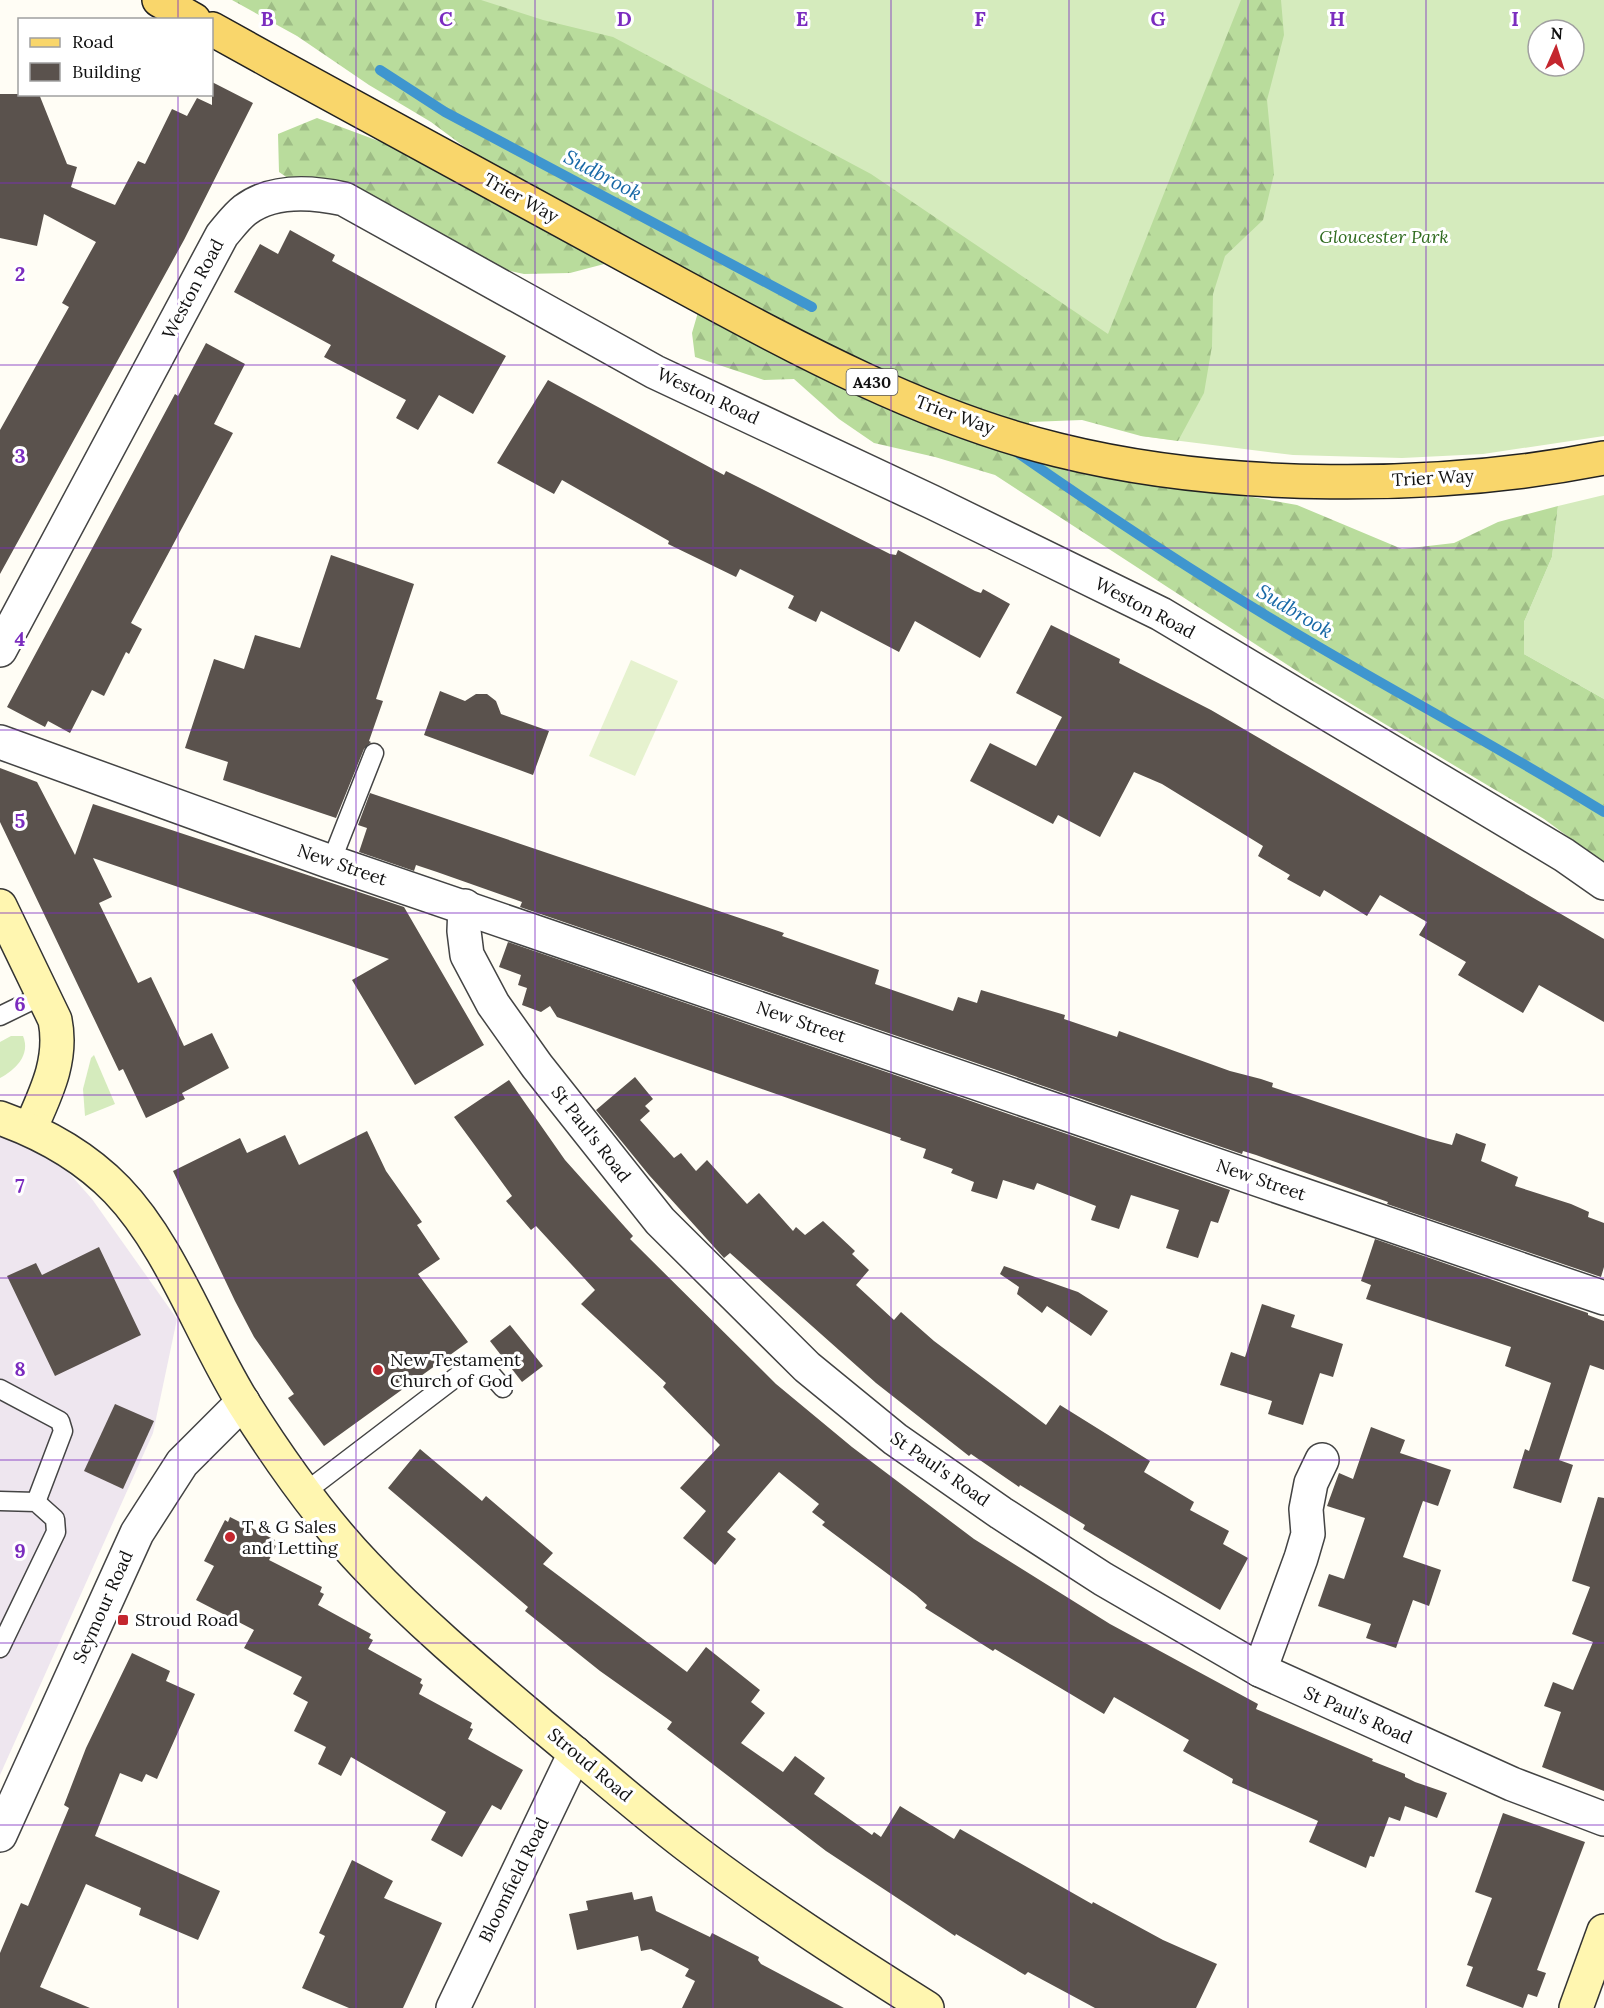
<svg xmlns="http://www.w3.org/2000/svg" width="1604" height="2008" viewBox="0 0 1604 2008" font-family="Lora,serif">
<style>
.industrial{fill:#eee6ef}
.grass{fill:#d5ebbd;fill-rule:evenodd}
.forest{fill:url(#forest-firs)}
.pitch{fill:#e6f2cf}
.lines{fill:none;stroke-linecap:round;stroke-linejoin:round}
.stream{stroke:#3f96cf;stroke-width:10}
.building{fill:#5a524d}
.lane-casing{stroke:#444;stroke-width:21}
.street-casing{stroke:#444;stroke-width:36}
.secondary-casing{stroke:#333;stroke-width:36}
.primary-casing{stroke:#222;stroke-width:36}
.lane{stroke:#fff;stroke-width:18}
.street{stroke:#fff;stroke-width:33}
.secondary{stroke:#fff6b0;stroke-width:33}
.primary{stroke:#f9d66b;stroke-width:33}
.grid{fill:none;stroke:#7b2cbf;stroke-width:1.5;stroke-opacity:0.55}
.poi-dot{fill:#c4262e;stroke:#fff;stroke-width:2}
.labels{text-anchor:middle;stroke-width:6;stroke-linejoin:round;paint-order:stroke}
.shield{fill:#fff;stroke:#585858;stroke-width:1.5}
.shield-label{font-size:16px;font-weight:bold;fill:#111}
.street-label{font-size:18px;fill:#111;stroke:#fff}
.park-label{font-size:18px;font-style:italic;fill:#2f6b1f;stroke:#fff}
.poi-label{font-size:18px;fill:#111;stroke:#fff;text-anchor:start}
.water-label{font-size:20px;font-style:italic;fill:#1768a6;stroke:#fff}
.grid-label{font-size:20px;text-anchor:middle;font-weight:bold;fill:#7b2cbf;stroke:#fff;stroke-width:6;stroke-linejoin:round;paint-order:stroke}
</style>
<defs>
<pattern id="forest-firs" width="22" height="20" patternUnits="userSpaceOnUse" patternTransform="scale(1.5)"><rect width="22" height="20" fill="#b9dc9c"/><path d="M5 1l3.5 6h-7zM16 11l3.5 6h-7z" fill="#9ebc85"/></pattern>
</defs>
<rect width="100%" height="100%" fill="#fffdf5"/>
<!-- industrial -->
<polygon class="industrial" points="0,1131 53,1155 92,1199 177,1319 153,1433 0,1775"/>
<!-- grass -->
<g class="grass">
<path d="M 377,0 L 1604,0 L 1604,436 L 1483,454 L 1402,458 L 1293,455 L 1141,436 ZM 1538,30 L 1574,30 L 1574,66 L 1538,66 Z"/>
<polygon points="1604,495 1604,699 1524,654 1524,622 1552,557 1558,506"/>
<path d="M 11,1036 L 23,1036 C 31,1055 15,1070 0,1078 L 0,1042 Z"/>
<polygon points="94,1055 115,1104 85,1116 83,1089 91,1058"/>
</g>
<!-- forest -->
<polygon class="forest" points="232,0 481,0 543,20 613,37 871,174 1108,334 1241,0 1281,0 1284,35 1267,100 1274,174 1263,220 1225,256 1213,294 1212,346 1204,393 1178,441 1141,436 1082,420 1029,422 1029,449 1073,465 1297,505 1402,549 1454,543 1498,522 1558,506 1552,557 1524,622 1524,654 1604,699 1604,863 1544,819 1306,677 995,475 935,457 874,443 839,419 794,379 764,380 695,357 692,333 705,288 691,271 663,258 608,263 570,273 524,274 396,245 333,209 279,172 278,134 317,118 416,155 482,160 431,122 369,85 297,36"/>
<!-- pitch -->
<polygon class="pitch" points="631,660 678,681 635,776 589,756"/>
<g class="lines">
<!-- stream -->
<g class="stream">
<polyline points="380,70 445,112 812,307"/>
<path d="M 1015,451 C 1111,518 1208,582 1309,641 C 1407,699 1507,752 1604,812"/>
</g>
</g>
<!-- building -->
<g class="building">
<polygon points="212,82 253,103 184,240 0,574 0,430 69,307 62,303 96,242 44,214 37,246 0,238 0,94 39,94 67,164 77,167 71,187 115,205 138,161 145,164 172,109 187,116 197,98 212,105"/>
<polygon points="290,230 335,255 332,261 506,356 473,414 439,395 418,430 396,418 406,400 324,357 331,345 234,292 260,244 278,254"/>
<polygon points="206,343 245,364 214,424 233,433 131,623 142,629 129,654 126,652 104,696 92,690 70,733 48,721 45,727 7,707 175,394 178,396"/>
<polygon points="548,380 724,475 726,471 750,483 890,554 896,555 898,550 975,591 981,593 983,589 1010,604 980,658 915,621 899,652 821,611 816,622 788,608 794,596 740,569 736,577 668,544 669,541 562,480 554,494 497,463"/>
<polygon points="331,555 414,584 376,699 383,701 369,741 371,742 364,749 336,818 223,780 228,762 185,748 214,659 244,669 255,635 300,648"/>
<polygon points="1051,625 1120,659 1119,663 1211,710 1604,939 1604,1022 1539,985 1523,1013 1458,975 1466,962 1419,935 1427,922 1380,895 1367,916 1324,890 1320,897 1287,879 1290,875 1258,856 1263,846 1162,784 1134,772 1100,837 1058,815 1053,824 970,781 990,743 1036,766 1062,717 1016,693"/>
<polygon points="440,691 465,701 476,694 487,694 496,701 501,714 549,731 533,775 424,735"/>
<polygon points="0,768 37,782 75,855 93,804 404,907 484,1045 415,1085 352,980 389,959 93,858 112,897 99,903 138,983 151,977 184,1046 212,1033 229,1068 182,1093 185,1099 146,1118 123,1069 119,1071 0,822"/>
<polygon points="370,793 784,933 782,936 879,970 875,984 953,1011 958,997 977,1003 981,990 1065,1015 1064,1019 1117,1037 1119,1031 1230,1071 1261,1079 1273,1083 1272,1087 1426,1138 1452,1145 1456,1133 1486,1144 1481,1161 1518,1177 1515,1186 1571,1204 1589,1212 1588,1217 1604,1223 1604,1267 1601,1277 1387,1204 1388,1202 1256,1155 1243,1151 1242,1154 520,907 522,902 437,872 416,865 414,871 359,852 367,828 358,825"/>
<polygon points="508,942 1230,1190 1218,1223 1211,1221 1198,1258 1166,1248 1179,1210 1131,1195 1119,1229 1091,1220 1096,1206 1037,1183 1034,1190 1003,1180 997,1199 971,1191 974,1182 951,1173 953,1169 923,1158 926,1149 900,1140 901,1138 557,1017 550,1006 541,1012 522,1005 527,988 518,985 521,975 499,967"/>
<polygon points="635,1077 653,1099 645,1106 650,1111 640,1120 674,1158 681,1153 696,1171 707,1160 747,1204 759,1193 793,1231 796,1227 805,1235 823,1221 855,1251 852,1254 869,1270 856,1285 894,1320 901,1312 934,1341 1046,1425 1060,1405 1150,1461 1144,1472 1194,1502 1190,1510 1229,1531 1223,1544 1248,1558 1220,1610 1083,1529 1085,1525 1020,1485 1019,1487 971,1454 969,1456 876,1383 730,1253 724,1258 649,1175 596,1110"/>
<polygon points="509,1080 565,1160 633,1236 630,1239 776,1384 852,1447 974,1539 1110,1624 1258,1704 1256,1709 1373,1759 1372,1761 1405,1774 1405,1777 1415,1782 1447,1793 1437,1818 1405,1806 1400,1821 1389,1817 1374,1857 1370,1856 1366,1868 1309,1842 1318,1821 1232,1783 1233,1779 1183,1751 1189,1740 1114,1697 1104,1714 995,1649 993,1651 925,1608 927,1605 916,1595 822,1525 825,1522 812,1512 819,1504 779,1472 727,1532 736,1539 715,1565 683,1538 706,1511 680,1488 720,1445 663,1387 666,1383 581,1304 595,1290 536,1226 531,1230 506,1201 512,1196 454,1117"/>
<polygon points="367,1131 386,1171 422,1222 417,1225 440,1259 418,1274 468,1342 324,1446 288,1398 294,1394 254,1337 235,1301 173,1171 240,1138 247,1153 285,1135 299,1165"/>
<polygon points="1375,1239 1588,1313 1588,1315 1604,1321 1604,1370 1590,1365 1559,1460 1573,1465 1561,1503 1513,1488 1525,1449 1529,1451 1551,1383 1505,1366 1511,1347 1366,1299 1371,1285 1361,1281"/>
<polygon points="99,1247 141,1335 55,1376 7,1276 36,1263 42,1275"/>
<polygon points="1004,1266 1078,1292 1108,1311 1091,1336 1047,1306 1042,1313 1017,1294 1019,1287 1000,1274"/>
<polygon points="1262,1304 1295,1315 1291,1327 1343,1344 1333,1377 1320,1373 1303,1425 1268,1414 1272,1401 1220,1385 1231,1352 1245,1357"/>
<polygon points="510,1325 543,1366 522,1382 490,1341"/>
<polygon points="115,1404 154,1421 123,1489 84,1471"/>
<polygon points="1371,1427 1405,1440 1400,1453 1451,1470 1438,1506 1423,1501 1403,1557 1441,1570 1429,1606 1413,1600 1396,1648 1366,1638 1371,1624 1318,1606 1329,1574 1344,1579 1365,1518 1327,1506 1339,1473 1353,1479"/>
<polygon points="420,1449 482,1501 486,1496 553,1553 543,1564 687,1672 706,1647 760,1690 751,1702 765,1713 741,1743 783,1772 795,1756 825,1778 814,1794 872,1835 874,1832 881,1837 900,1806 954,1839 960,1829 1092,1904 1093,1902 1163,1940 1217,1964 1196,2008 1095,2008 1028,1972 1025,1975 956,1934 955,1936 826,1851 667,1729 672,1722 600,1671 525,1611 528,1607 388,1488"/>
<polygon points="1598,1497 1604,1498 1604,1791 1542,1767 1561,1712 1544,1706 1553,1682 1573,1690 1593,1642 1572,1634 1590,1587 1572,1581"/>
<polygon points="230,1517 275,1540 272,1544 276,1546 269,1560 322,1587 320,1592 324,1594 318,1605 371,1634 369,1638 373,1640 368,1649 422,1679 420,1683 423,1685 419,1694 472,1723 470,1728 473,1729 468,1739 523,1770 501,1810 492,1805 462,1857 431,1840 446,1812 351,1757 341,1776 318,1764 326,1747 294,1731 308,1702 293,1694 302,1677 244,1648 254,1630 196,1600 214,1566 204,1561 225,1520 228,1522"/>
<polygon points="132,1653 170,1671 166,1681 195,1694 157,1779 146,1774 142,1782 120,1773 95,1836 220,1891 198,1940 139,1915 141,1908 86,1884 40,1987 90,2008 0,2008 0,1953 21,1903 28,1906 69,1808 64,1805 86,1748"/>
<polygon points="1503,1813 1585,1842 1537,1970 1546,1973 1537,1997 1528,1994 1523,2008 1466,1986 1473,1967 1467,1965 1492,1898 1475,1892"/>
<polygon points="352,1860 393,1881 384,1898 442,1923 403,2008 349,2008 302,1988 325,1936 319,1933"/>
<polygon points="632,1892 634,1900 652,1896 656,1911 710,1937 712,1933 759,1957 758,1960 761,1964 844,2008 682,2008 695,1981 685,1976 689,1969 651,1949 641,1951 638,1936 577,1950 569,1914 588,1910 586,1901"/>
</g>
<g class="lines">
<defs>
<g id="lane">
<polyline points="331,862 374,753"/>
<polyline points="0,1016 43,995"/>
<polyline points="0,1389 60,1421 63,1431 36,1502"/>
<polyline points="304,1493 468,1368 488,1371 503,1388"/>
<polyline points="0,1501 36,1502 55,1519 56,1532 0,1648"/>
</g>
<g id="street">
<path d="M 0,650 L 222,235 C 229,227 236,217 245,210 C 273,189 312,192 344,199 L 655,372 L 932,502 L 1161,614 L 1564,855 L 1604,883"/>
<polyline points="0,742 331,862 1604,1298"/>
<polyline points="465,906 464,931 467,955 493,1004 537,1066 660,1221 807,1367 895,1439 1001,1513 1103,1579 1260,1670 1512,1784 1604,1819"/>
<polyline points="1260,1670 1301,1558 1308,1534 1306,1509 1311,1483 1322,1460"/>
<polyline points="0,1835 137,1533 182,1463 243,1402"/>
<polyline points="453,2008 575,1753"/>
</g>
<g id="secondary">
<path d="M 0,906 L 55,1020 C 63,1060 46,1093 30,1129"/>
<path d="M 0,1118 C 42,1133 85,1157 117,1190 C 171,1246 202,1337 244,1404 C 280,1461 319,1517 366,1566 C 420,1623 481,1674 541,1725 C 590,1765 638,1808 688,1846 C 765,1905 846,1957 927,2008"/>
<polyline points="1576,2008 1604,1931"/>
</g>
<g id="primary">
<polyline points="159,0 194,20"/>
<path d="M 212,29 C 352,107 493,183 634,260 C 770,333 907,413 1058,450 C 1223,491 1438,491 1604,458"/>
</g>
</defs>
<!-- lane casing -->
<use href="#lane" class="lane-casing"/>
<!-- street casing -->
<use href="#street" class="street-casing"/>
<!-- secondary casing -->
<use href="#secondary" class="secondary-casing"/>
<!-- primary casing -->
<use href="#primary" class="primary-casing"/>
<!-- lane -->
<use href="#lane" class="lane"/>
<!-- street -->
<use href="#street" class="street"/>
<!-- secondary -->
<use href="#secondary" class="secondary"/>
<!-- primary -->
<use href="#primary" class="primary"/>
</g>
<!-- grid -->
<path class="grid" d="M 178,0 L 178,20M 356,0 L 356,2008M 535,0 L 535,2008M 713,0 L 713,2008M 891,0 L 891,2008M 1069,0 L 1069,2008M 1248,0 L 1248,2008M 1426,0 L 1426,2008M 178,94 L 178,2008M 0,183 L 1604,183M 0,365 L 1604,365M 0,548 L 1604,548M 0,730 L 1604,730M 0,913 L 1604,913M 0,1095 L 1604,1095M 0,1278 L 1604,1278M 0,1460 L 1604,1460M 0,1643 L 1604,1643M 0,1825 L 1604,1825"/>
<!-- markers -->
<g class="poi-dot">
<circle cx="378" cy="1370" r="6"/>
<circle cx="230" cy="1537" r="6"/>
<rect x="117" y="1614" width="12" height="12" rx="3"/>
</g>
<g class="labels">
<!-- shield labels -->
<rect class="shield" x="846.5" y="369" width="51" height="26" rx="4.5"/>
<g class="shield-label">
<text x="872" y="388">A430</text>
</g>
<!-- street labels -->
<g class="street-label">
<text transform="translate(521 198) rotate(29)" y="6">Trier Way</text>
<text transform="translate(193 289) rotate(-62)" y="6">Weston Road</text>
<text transform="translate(708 396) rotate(25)" y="6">Weston Road</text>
<text transform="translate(955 415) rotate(20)" y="6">Trier Way</text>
<text transform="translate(1433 478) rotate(-3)" y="6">Trier Way</text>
<text transform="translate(1145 608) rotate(28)" y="6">Weston Road</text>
<text transform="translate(342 865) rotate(19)" y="6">New Street</text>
<text transform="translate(801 1022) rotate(19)" y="6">New Street</text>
<text transform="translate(591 1134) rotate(52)" y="6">St Paul's Road</text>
<text transform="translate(1261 1180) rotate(19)" y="6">New Street</text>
<text transform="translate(940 1469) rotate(35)" y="6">St Paul's Road</text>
<text transform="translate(103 1607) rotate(-66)" y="6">Seymour Road</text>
<text transform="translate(1358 1715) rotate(24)" y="6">St Paul's Road</text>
<text transform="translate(590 1765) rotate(40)" y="6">Stroud Road</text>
<text transform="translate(514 1880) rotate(-64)" y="6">Bloomfield Road</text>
</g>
<!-- park labels -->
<g class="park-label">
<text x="1384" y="243">Gloucester Park</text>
</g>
<!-- poi labels -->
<g class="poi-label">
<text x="390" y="1366">New Testament<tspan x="390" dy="21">Church of God</tspan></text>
<text x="242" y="1533">T &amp; G Sales<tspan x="242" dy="21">and Letting</tspan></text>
<text x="135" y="1626">Stroud Road</text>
</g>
<!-- water labels -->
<g class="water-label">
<text transform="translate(603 175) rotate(28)" y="7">Sudbrook</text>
<text transform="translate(1295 611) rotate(31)" y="7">Sudbrook</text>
</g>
</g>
<g class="grid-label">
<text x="267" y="26">B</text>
<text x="446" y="26">C</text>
<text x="624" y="26">D</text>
<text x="802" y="26">E</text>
<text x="980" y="26">F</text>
<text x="1158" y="26">G</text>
<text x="1337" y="26">H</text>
<text x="1515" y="26">I</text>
<text x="20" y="281">2</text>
<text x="20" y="463">3</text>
<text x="20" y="646">4</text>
<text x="20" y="828">5</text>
<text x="20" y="1011">6</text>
<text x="20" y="1193">7</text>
<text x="20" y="1376">8</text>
<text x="20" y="1558">9</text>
</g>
<!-- legend -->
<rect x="18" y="18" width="195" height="78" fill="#ffffff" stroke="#a0a0a0" stroke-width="1.5"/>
<rect x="30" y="38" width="30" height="9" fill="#f9d66b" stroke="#a0a0a0" stroke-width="1.5"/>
<text x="72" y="48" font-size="18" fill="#111111">Road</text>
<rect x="30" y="63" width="30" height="18" fill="#5a524d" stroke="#a0a0a0" stroke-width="1.5"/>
<text x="72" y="78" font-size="18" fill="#111111">Building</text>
<!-- north arrow -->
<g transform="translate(1556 48) rotate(3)"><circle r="28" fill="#ffffff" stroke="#a0a0a0" stroke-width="1.5"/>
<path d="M0-4.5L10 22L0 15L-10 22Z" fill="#c4262e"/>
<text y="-9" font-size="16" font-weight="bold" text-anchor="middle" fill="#111111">N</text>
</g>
</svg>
